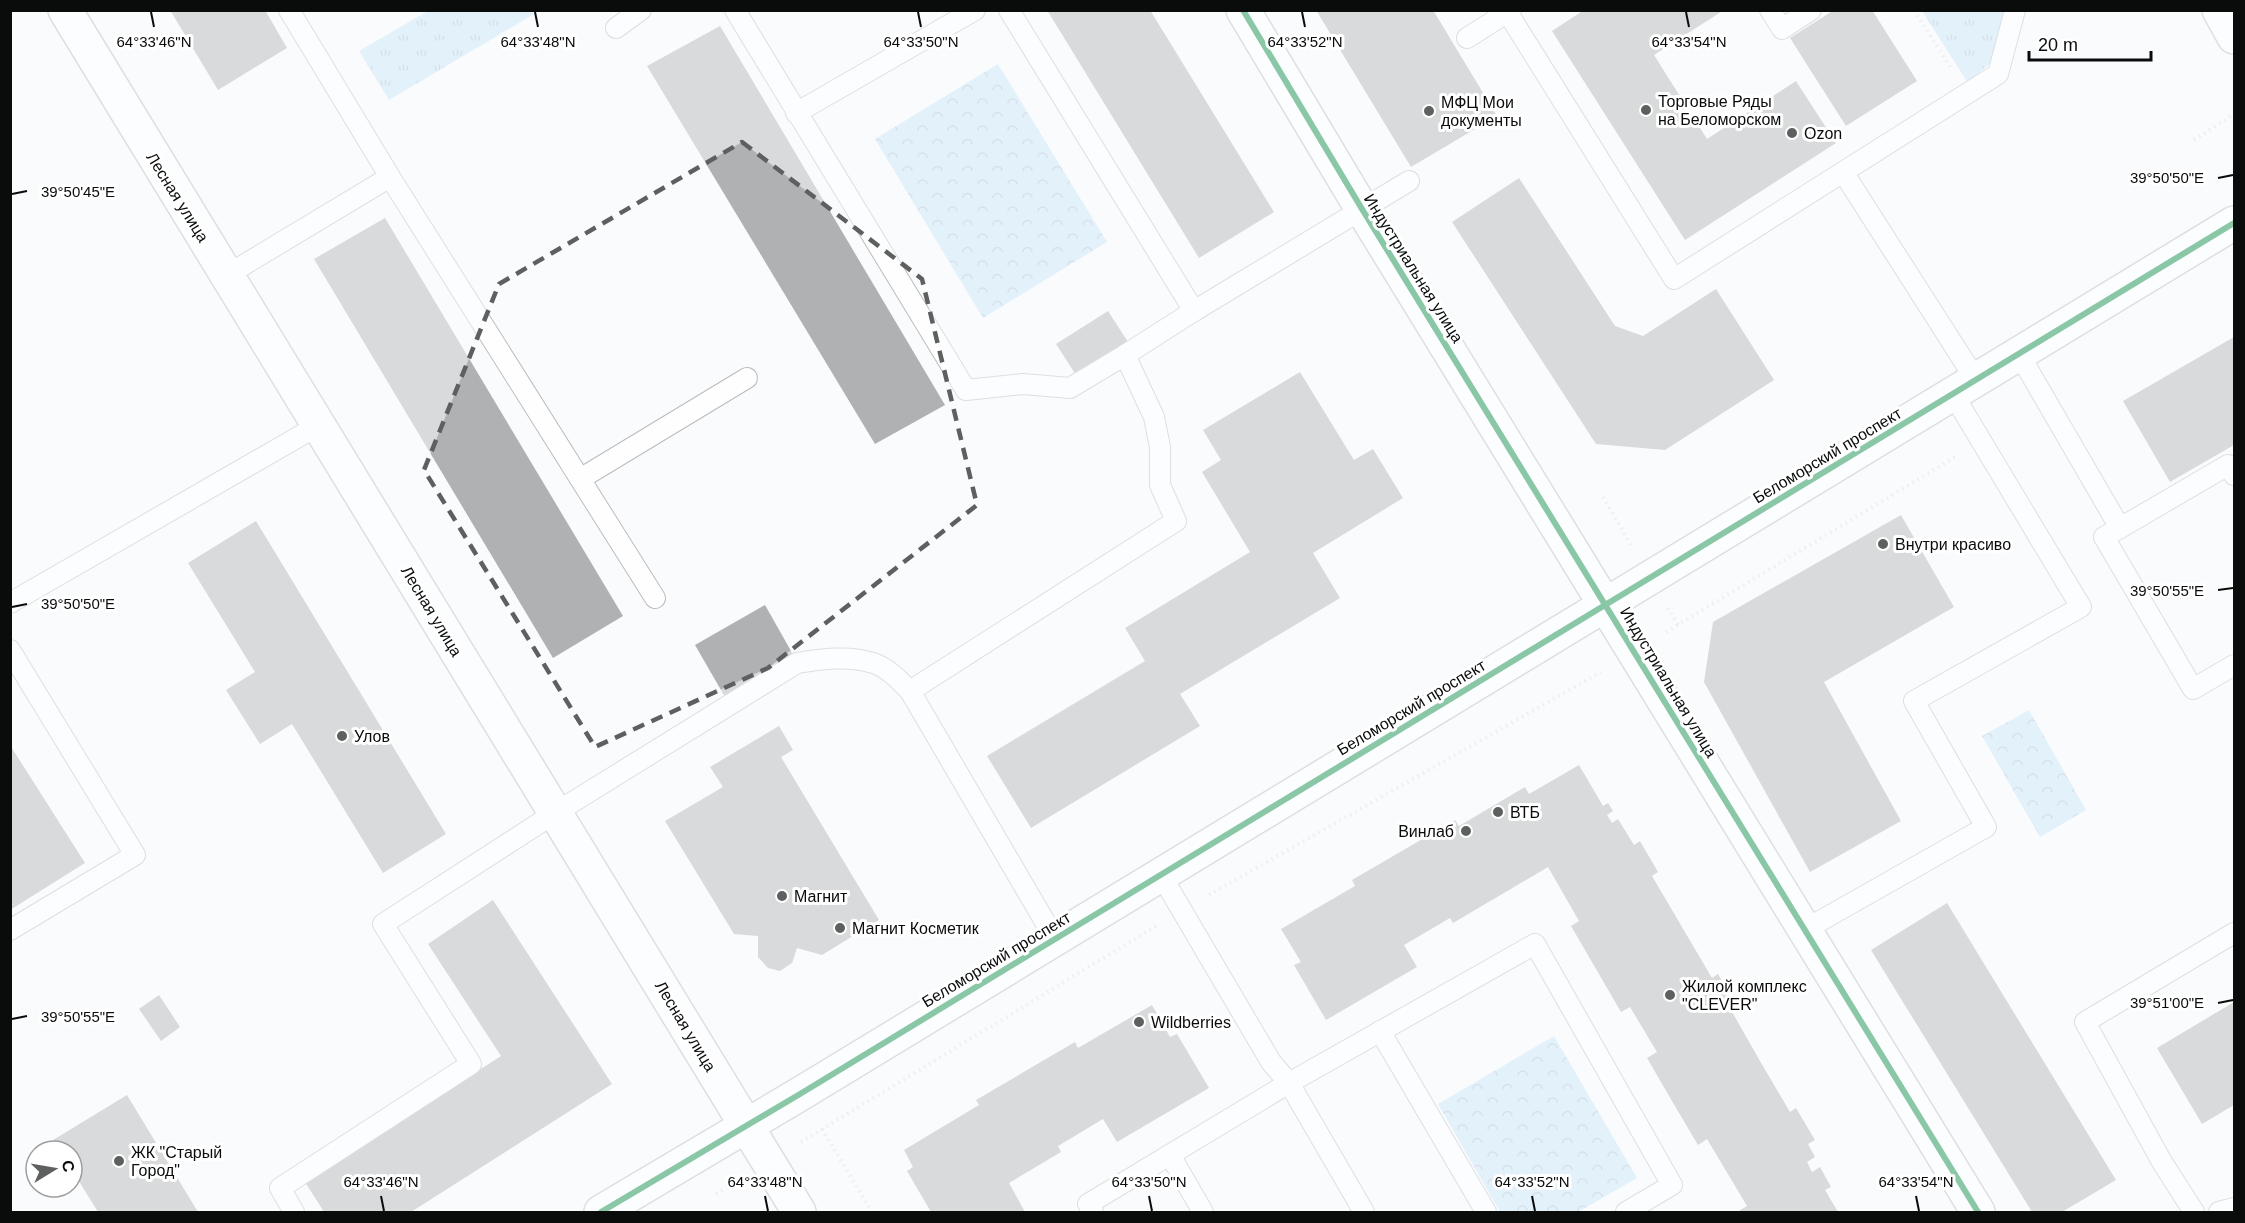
<svg xmlns="http://www.w3.org/2000/svg" width="2245" height="1223" viewBox="0 0 2245 1223" font-family="Helvetica,sans-serif">
<style>
.grass{fill:url(#grass-tufts)}
.park{fill:url(#park-crowns)}
.building{fill:#afb1b2}
.lines{fill:none;stroke-linecap:round;stroke-linejoin:round}
.service-casing{stroke:#bbbcbe;stroke-width:22}
.minor-casing{stroke:#bbbcbe;stroke-width:36}
.path{stroke:#dcddde;stroke-width:4;stroke-dasharray:1.5 4.5;stroke-linecap:butt}
.service{stroke:#fefeff;stroke-width:20}
.minor{stroke:#fefeff;stroke-width:33}
.cycleway-casing{stroke:#fff;stroke-width:10}
.cycleway{stroke:#00873e;stroke-width:6}
.marked{fill:none;stroke:#5e6060;stroke-width:4.5;stroke-dasharray:12 8;stroke-linejoin:round}
.ticks{fill:none;stroke:#0a0c0c;stroke-width:2}
.poi-dot{fill:#5e6060;stroke:#fff;stroke-width:2}
.labels{text-anchor:middle;stroke-width:6;stroke-linejoin:round;paint-order:stroke}
.poi-label{font-size:16px;fill:#0a0c0c;stroke:#fff;text-anchor:start}
.street-label{font-size:16px;fill:#0a0c0c;stroke:#fff}
.ticks-label{font-size:15px;text-anchor:middle;fill:#0a0c0c;stroke:#fff;stroke-width:6;stroke-linejoin:round;paint-order:stroke}
</style>
<defs>
<pattern id="grass-tufts" width="24" height="20" patternUnits="userSpaceOnUse" patternTransform="scale(1.5)"><rect width="24" height="20" fill="#c8e4f9"/><path d="M3 7l-1-3M5 7V3M7 7l1-3M15 17l-1-3M17 17v-4M19 17l1-3" fill="none" stroke="#aac2d4"/></pattern>
<pattern id="park-crowns" width="20" height="18" patternUnits="userSpaceOnUse" patternTransform="scale(1.5)"><rect width="20" height="18" fill="#c8e4f9"/><path d="M2 6a3 3 0 1 1 6 0M12 15a3 3 0 1 1 6 0" fill="none" stroke="#aac2d4"/></pattern>
</defs>
<rect width="100%" height="100%" fill="#f9fbfd"/>
<!-- grass -->
<g class="grass">
<polygon points="428,11 428,10 539,11 389,100 359,51"/>
<polygon points="1922,11 2006,11 1992,61 1968,83"/>
</g>
<!-- park -->
<g class="park">
<polygon points="998,64 1107,242 983,318 875,139"/>
<polygon points="2029,710 2086,810 2040,837 1982,736"/>
<polygon points="1554,1036 1637,1178 1578,1212 1500,1212 1438,1104"/>
</g>
<!-- building -->
<g class="building">
<polygon points="170,10 265,10 287,48 218,90"/>
<polygon points="1047,10 1150,10 1274,212 1199,258"/>
<polygon points="1316,10 1433,10 1497,116 1411,167"/>
<polygon points="1584,10 1724,10 1654,55 1707,139 1796,81 1836,143 1685,240 1552,31"/>
<polygon points="1834,10 1872,10 1917,81 1846,126 1790,38"/>
<polygon points="720,26 945,405 875,444 647,66"/>
<polygon points="1519,178 1615,326 1643,336 1716,289 1774,380 1665,450 1596,444 1452,222"/>
<polygon points="385,218 623,616 553,658 314,259"/>
<polygon points="1108,311 1128,342 1076,375 1056,344"/>
<polygon points="2234,337 2234,445 2170,482 2123,401"/>
<polygon points="1300,372 1354,460 1373,449 1403,498 1313,553 1340,598 1180,694 1200,726 1031,828 987,756 1145,661 1125,628 1250,552 1202,472 1221,460 1203,430"/>
<polygon points="1901,515 1954,607 1824,682 1901,821 1810,872 1704,682 1713,622"/>
<polygon points="256,521 446,834 383,873 292,724 260,744 226,690 255,672 188,563"/>
<polygon points="765,605 795,658 725,697 695,645"/>
<polygon points="779,726 793,750 781,757 879,920 822,955 797,948 792,963 780,971 768,968 758,957 758,936 734,934 665,821 723,787 710,767"/>
<polygon points="10,745 85,863 10,910"/>
<polygon points="1579,765 1603,806 1608,803 1613,811 1607,815 1612,823 1618,819 1634,845 1640,841 1658,872 1652,876 1712,978 1718,974 1737,1007 1731,1010 1760,1061 1790,1112 1796,1108 1815,1140 1808,1144 1815,1157 1807,1162 1812,1172 1820,1167 1831,1187 1825,1190 1838,1212 1737,1212 1747,1206 1707,1139 1698,1145 1672,1101 1647,1058 1657,1052 1630,1007 1621,1012 1571,926 1579,921 1548,867 1453,923 1450,918 1404,945 1417,967 1326,1020 1294,965 1301,962 1281,929 1355,886 1352,880 1455,820 1459,826 1525,787 1529,794"/>
<polygon points="493,900 612,1084 411,1212 324,1212 305,1182 501,1056 428,944"/>
<polygon points="1947,903 2116,1180 2062,1212 2032,1212 1871,950"/>
<polygon points="159,995 180,1027 161,1041 139,1009"/>
<polygon points="2234,1002 2234,1105 2202,1124 2157,1048"/>
<polygon points="1152,1005 1170,1037 1177,1034 1209,1088 1117,1142 1103,1119 1058,1146 1061,1152 1009,1183 1025,1212 931,1212 907,1171 913,1167 904,1150 979,1105 976,1100 1075,1042 1078,1048"/>
<polygon points="127,1095 198,1212 98,1212 72,1170 72,1151 60,1151 53,1140"/>
</g>
<g class="lines">
<defs>
<g id="service">
<polyline points="735,10 966,390 1023,384 1070,388 1125,355"/>
<polyline points="1009,10 1194,311"/>
<polyline points="1506,10 1674,279 1998,74 2015,10"/>
<polyline points="1770,10 1782,29 1811,10"/>
<polyline points="616,28 641,10"/>
<polyline points="1467,38 1511,10"/>
<polyline points="796,113 975,10"/>
<polyline points="1843,172 1976,380"/>
<polyline points="390,177 655,598"/>
<polyline points="227,275 390,177 289,10"/>
<polyline points="2019,354 2120,528 2228,465 2234,475"/>
<polyline points="580,479 747,378"/>
<polyline points="2120,528 2104,537 2193,689 2234,665"/>
<polyline points="10,603 319,425"/>
<polyline points="10,650 135,855 10,930"/>
<polyline points="910,691 1055,939"/>
<polyline points="1161,875 1271,1062 1289,1083 1364,1212"/>
<polyline points="1806,929 1986,827 1914,701 2081,607 1953,394"/>
<polyline points="1380,1031 1486,1212"/>
<polyline points="1170,1155 1203,1212"/>
<path d="M 294,1212 L 280,1188 L 471,1064 L 383,924 L 555,813 L 797,663 C 821,659 849,655 873,663 C 887,667 900,681 910,691 L 1176,521 L 1160,485 L 1160,447 L 1154,417 L 1125,355 L 1194,311 L 1409,181"/>
<polyline points="1093,1212 1088,1204 1289,1083 1535,944 1672,1185 1626,1212"/>
<polyline points="2194,1212 2162,1162 2085,1022 2234,933"/>
<polyline points="2219,1212 2234,1208"/>
</g>
<g id="minor">
<polyline points="65,10 799,1212"/>
<polyline points="1243,10 1362,209 1978,1212"/>
<polyline points="2219,10 2234,37"/>
<polyline points="601,1212 800,1094 2234,223"/>
</g>
</defs>
<!-- service casing -->
<use href="#service" class="service-casing"/>
<!-- minor casing -->
<use href="#minor" class="minor-casing"/>
<!-- path -->
<g class="path">
<polyline points="1914,10 1951,68"/>
<polyline points="2194,140 2234,114"/>
<polyline points="1603,497 1631,545"/>
<polyline points="1668,608 1678,625"/>
<polyline points="1666,632 1955,457"/>
<polyline points="1209,895 1601,672"/>
<polyline points="822,1129 872,1212"/>
<polyline points="801,1142 1156,926"/>
<polyline points="716,1194 738,1180"/>
</g>
<!-- service -->
<use href="#service" class="service"/>
<!-- minor -->
<use href="#minor" class="minor"/>
<defs>
<g id="cycleway">
<polyline points="1243,10 1362,209 1978,1212"/>
<polyline points="601,1212 800,1094 2234,223"/>
</g>
</defs>
<!-- cycleway casing -->
<use href="#cycleway" class="cycleway-casing"/>
<!-- cycleway -->
<use href="#cycleway" class="cycleway"/>
</g>
<!-- marked area -->
<path d="M0 0H2245V1223H0ZM 742,142 L 922,279 L 977,505 L 768,668 L 595,747 L 424,470 L 499,284 Z" fill="#f9fbfd" fill-opacity=".55" fill-rule="evenodd"/>
<path class="marked" d="M 742,142 L 922,279 L 977,505 L 768,668 L 595,747 L 424,470 L 499,284 Z"/>
<!-- ticks -->
<path class="ticks" d="M 151,12 L 154,27M 535,12 L 538,27M 918,12 L 921,27M 1302,12 L 1305,27M 1686,12 L 1689,27M 2218,178 L 2233,175M 12,194 L 27,191M 2218,590 L 2233,588M 12,607 L 27,604M 2218,1003 L 2233,1000M 12,1019 L 27,1016M 381,1196 L 384,1211M 765,1196 L 768,1211M 1149,1196 L 1152,1211M 1532,1196 L 1535,1211M 1916,1196 L 1919,1211"/>
<!-- markers -->
<g class="poi-dot">
<circle cx="1646" cy="110" r="6"/>
<circle cx="1429" cy="111" r="6"/>
<circle cx="1792" cy="133" r="6"/>
<circle cx="1883" cy="544" r="6"/>
<circle cx="342" cy="736" r="6"/>
<circle cx="1498" cy="812" r="6"/>
<circle cx="1466" cy="831" r="6"/>
<circle cx="782" cy="896" r="6"/>
<circle cx="840" cy="928" r="6"/>
<circle cx="1670" cy="995" r="6"/>
<circle cx="1139" cy="1022" r="6"/>
<circle cx="119" cy="1161" r="6"/>
</g>
<g class="labels">
<!-- poi labels -->
<g class="poi-label">
<text x="1658" y="107">Торговые Ряды<tspan x="1658" dy="18">на Беломорском</tspan></text>
<text x="1441" y="108">МФЦ Мои<tspan x="1441" dy="18">документы</tspan></text>
<text x="1804" y="139">Ozon</text>
<text x="1895" y="550">Внутри красиво</text>
<text x="354" y="742">Улов</text>
<text x="1510" y="818">ВТБ</text>
<text x="1454" y="837" text-anchor="end">Винлаб</text>
<text x="794" y="902">Магнит</text>
<text x="852" y="934">Магнит Косметик</text>
<text x="1682" y="992">Жилой комплекс<tspan x="1682" dy="18">"СLEVER"</tspan></text>
<text x="1151" y="1028">Wildberries</text>
<text x="131" y="1158">ЖК "Старый<tspan x="131" dy="18">Город"</tspan></text>
</g>
<!-- street labels -->
<g class="street-label">
<text transform="translate(178 197) rotate(58)" y="6">Лесная улица</text>
<text transform="translate(1414 268) rotate(58)" y="6">Индустриальная улица</text>
<text transform="translate(1827 455) rotate(-31)" y="6">Беломорский проспект</text>
<text transform="translate(432 611) rotate(59)" y="6">Лесная улица</text>
<text transform="translate(1669 682) rotate(59)" y="6">Индустриальная улица</text>
<text transform="translate(1411 707) rotate(-31)" y="6">Беломорский проспект</text>
<text transform="translate(996 959) rotate(-31)" y="6">Беломорский проспект</text>
<text transform="translate(686 1026) rotate(59)" y="6">Лесная улица</text>
</g>
</g>
<g class="ticks-label">
<text x="154" y="47">64°33'46"N</text>
<text x="538" y="47">64°33'48"N</text>
<text x="921" y="47">64°33'50"N</text>
<text x="1305" y="47">64°33'52"N</text>
<text x="1689" y="47">64°33'54"N</text>
<text x="2167" y="183">39°50'50"E</text>
<text x="78" y="197">39°50'45"E</text>
<text x="2167" y="596">39°50'55"E</text>
<text x="78" y="609">39°50'50"E</text>
<text x="2167" y="1008">39°51'00"E</text>
<text x="78" y="1022">39°50'55"E</text>
<text x="381" y="1187">64°33'46"N</text>
<text x="765" y="1187">64°33'48"N</text>
<text x="1149" y="1187">64°33'50"N</text>
<text x="1532" y="1187">64°33'52"N</text>
<text x="1916" y="1187">64°33'54"N</text>
</g>
<!-- border -->
<rect width="2245" height="1223" fill="none" stroke="#0a0c0c" stroke-width="24"/>
<!-- north arrow -->
<g transform="translate(54 1169) rotate(79)"><circle r="28" fill="#ffffff" stroke="#9d9e9e" stroke-width="1.5"/>
<path d="M0-4.5L10 22L0 15L-10 22Z" fill="#5e6060"/>
<text y="-9" font-size="16" font-weight="bold" text-anchor="middle" fill="#0a0c0c">С</text>
</g>
<!-- scale -->
<path d="M2029 51v9h122v-9" fill="none" stroke="#0a0c0c" stroke-width="3"/>
<text x="2038" y="51" font-size="18" fill="#0a0c0c" stroke="#ffffff" stroke-width="4.5" paint-order="stroke">20 m</text>
</svg>
